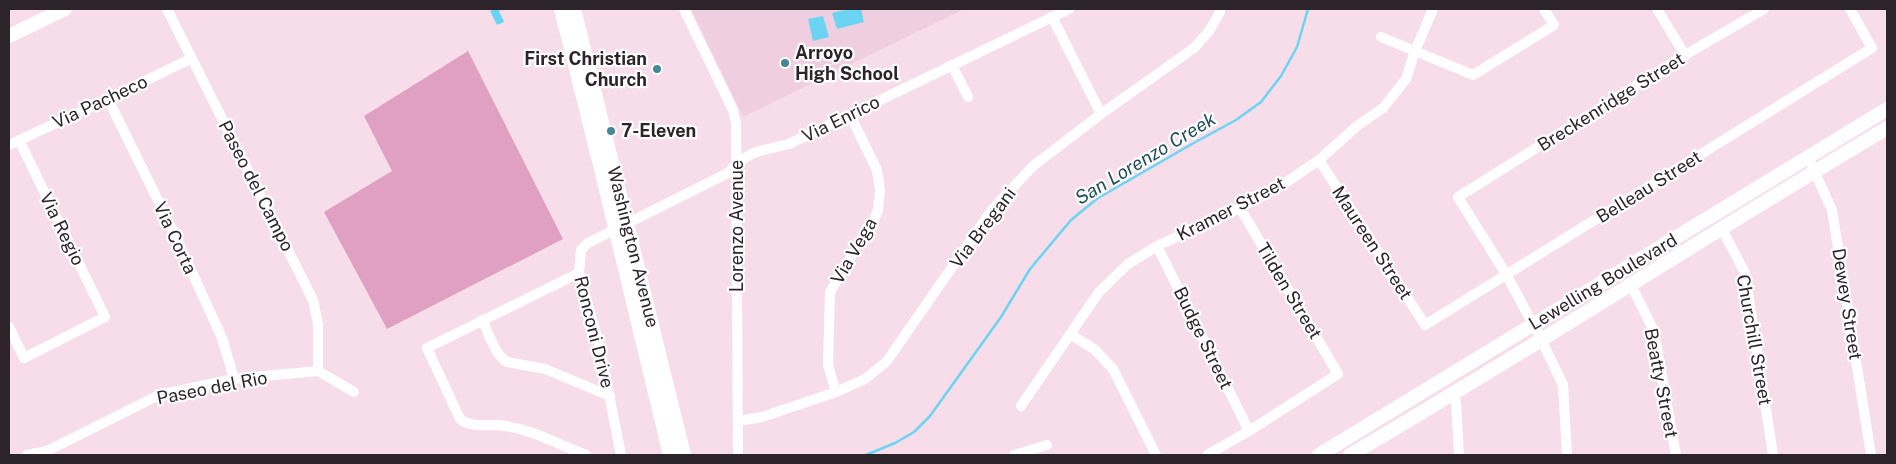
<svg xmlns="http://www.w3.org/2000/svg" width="1896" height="464" viewBox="0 0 1896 464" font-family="'Public Sans',sans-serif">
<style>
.built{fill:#efcfdf}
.pitch{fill:#dfa0c2}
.water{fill:#6bd4f2}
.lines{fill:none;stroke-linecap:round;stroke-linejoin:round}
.stream{stroke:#6bd4f2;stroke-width:2.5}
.minor{stroke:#fff;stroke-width:10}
.secondary{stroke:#fff;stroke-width:14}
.poi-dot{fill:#468799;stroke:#fff;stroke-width:2}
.labels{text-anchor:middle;stroke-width:4.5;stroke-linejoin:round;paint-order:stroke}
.poi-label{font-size:18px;font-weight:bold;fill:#2d2429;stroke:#fff;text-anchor:start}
.street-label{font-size:18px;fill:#2d2429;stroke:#fff}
.water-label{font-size:19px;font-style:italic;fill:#1f4d5a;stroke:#fff}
</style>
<rect width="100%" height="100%" fill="#f7ddea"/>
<!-- built -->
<polygon class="built" points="691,9 964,9 743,117"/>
<!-- pitch -->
<polygon class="pitch" points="468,51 563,239 387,329 324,212 392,171 364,116"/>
<!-- water -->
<g class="water">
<polygon points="495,9 501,9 499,11 504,22 497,25 490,11"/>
<polygon points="849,9 861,9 864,22 837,29 832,13"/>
<polygon points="823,16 829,37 813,41 808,19"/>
</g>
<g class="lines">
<!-- stream -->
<polyline class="stream" points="866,455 895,443 914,432 930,416 1001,317 1030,269 1071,220 1098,198 1192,144 1236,120 1261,102 1281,76 1297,47 1308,9"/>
<!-- minor -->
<g class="minor">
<polyline points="167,9 313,300 318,324 318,371"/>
<polyline points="684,9 733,110 736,123 738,455"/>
<polyline points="1657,9 1685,55"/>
<polyline points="1052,17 1101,114"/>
<polyline points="1381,37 1473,75 1554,25 1544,9"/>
<polyline points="952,65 968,97"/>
<polyline points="108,99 177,239 222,338 234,379"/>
<polyline points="9,145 108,99 192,58"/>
<polyline points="1808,157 1832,210 1871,455"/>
<polyline points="1319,160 1425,325 1872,48 1850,9"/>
<polyline points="1722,229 1745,273 1773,455"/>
<polyline points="1157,246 1249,431"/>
<path d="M 579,273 L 427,348 L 460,419 C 472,429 490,423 505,426 C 533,430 560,445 586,455"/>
<polyline points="1631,285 1654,331 1676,455"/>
<path d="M 482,320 C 489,333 494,354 507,362 L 545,369 L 610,396"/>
<polyline points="9,327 24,358 105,317 19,140"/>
<polyline points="1070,334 1094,349 1113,369 1156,455"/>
<polyline points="318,371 354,392"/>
<polyline points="836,392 828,365 830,292 858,245 870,230 878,210 880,190 877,170 850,115"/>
<polyline points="1452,395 1456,402 1459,455"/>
<polyline points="1021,406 1099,292 1128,264 1157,246 1240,208 1285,183 1319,160 1357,126 1383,108 1406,79 1415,51 1433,9"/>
<polyline points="738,421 762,417 836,392 865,379 887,361 991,211 1033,166 1101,114 1194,48 1209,31 1220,12 1220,9"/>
<polyline points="27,455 47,451 159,395 234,379 318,371"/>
<path d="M 621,455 L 599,344 L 579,273 L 581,250 L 588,243 L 728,173 C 749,150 760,151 789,144 L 1069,9"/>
<polyline points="1014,455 1047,445"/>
<polyline points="1207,455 1249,431 1338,374 1240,208"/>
<polyline points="1567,455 1563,385 1541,339 1506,274 1458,197 1685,55 1764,9"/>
</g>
<!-- secondary -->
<g class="secondary">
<polyline points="561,9 601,169 670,455"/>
<polyline points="574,9 684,455"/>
<polyline points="9,36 65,9"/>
<polyline points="1319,455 1887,109"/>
<path d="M 1350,455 C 1531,349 1707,235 1887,128"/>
</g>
</g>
<!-- markers -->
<g class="poi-dot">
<circle cx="785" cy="63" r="5"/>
<circle cx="657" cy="69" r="5"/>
<circle cx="611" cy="131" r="5"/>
</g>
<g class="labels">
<!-- poi labels -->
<g class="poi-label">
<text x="795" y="59">Arroyo<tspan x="795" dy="21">High School</tspan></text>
<text x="647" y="65" text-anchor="end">First Christian<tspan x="647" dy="21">Church</tspan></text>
<text x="621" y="137">7-Eleven</text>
</g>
<!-- street labels -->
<g class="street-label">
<text transform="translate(100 102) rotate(-25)" y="6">Via Pacheco</text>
<text transform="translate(1611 102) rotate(-32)" y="6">Breckenridge Street</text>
<text transform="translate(841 119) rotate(-26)" y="6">Via Enrico</text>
<text transform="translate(256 186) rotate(63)" y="6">Paseo del Campo</text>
<text transform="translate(1649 187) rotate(-32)" y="6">Belleau Street</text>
<text transform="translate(1231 209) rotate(-27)" y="6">Kramer Street</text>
<text transform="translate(737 226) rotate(-90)" y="6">Lorenzo Avenue</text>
<text transform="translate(983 228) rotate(-53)" y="6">Via Bregani</text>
<text transform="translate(62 229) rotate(64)" y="6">Via Regio</text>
<text transform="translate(175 238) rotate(65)" y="6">Via Corta</text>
<text transform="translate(1372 243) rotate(57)" y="6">Maureen Street</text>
<text transform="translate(633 247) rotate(76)" y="6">Washington Avenue</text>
<text transform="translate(854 251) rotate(-60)" y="6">Via Vega</text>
<text transform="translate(1603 282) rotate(-31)" y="6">Lewelling Boulevard</text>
<text transform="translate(1289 291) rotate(59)" y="6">Tilden Street</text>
<text transform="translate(1847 304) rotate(81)" y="6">Dewey Street</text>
<text transform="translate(594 332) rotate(76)" y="6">Ronconi Drive</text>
<text transform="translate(1203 338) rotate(64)" y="6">Budge Street</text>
<text transform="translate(1754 340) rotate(80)" y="6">Churchill Street</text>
<text transform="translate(1661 383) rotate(79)" y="6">Beatty Street</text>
<text transform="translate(212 388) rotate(-11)" y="6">Paseo del Rio</text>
</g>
<!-- water labels -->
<g class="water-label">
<text transform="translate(1145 158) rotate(-31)" y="7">San Lorenzo Creek</text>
</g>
</g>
<!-- border -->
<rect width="1896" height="464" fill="none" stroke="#2d2429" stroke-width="20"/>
</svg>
